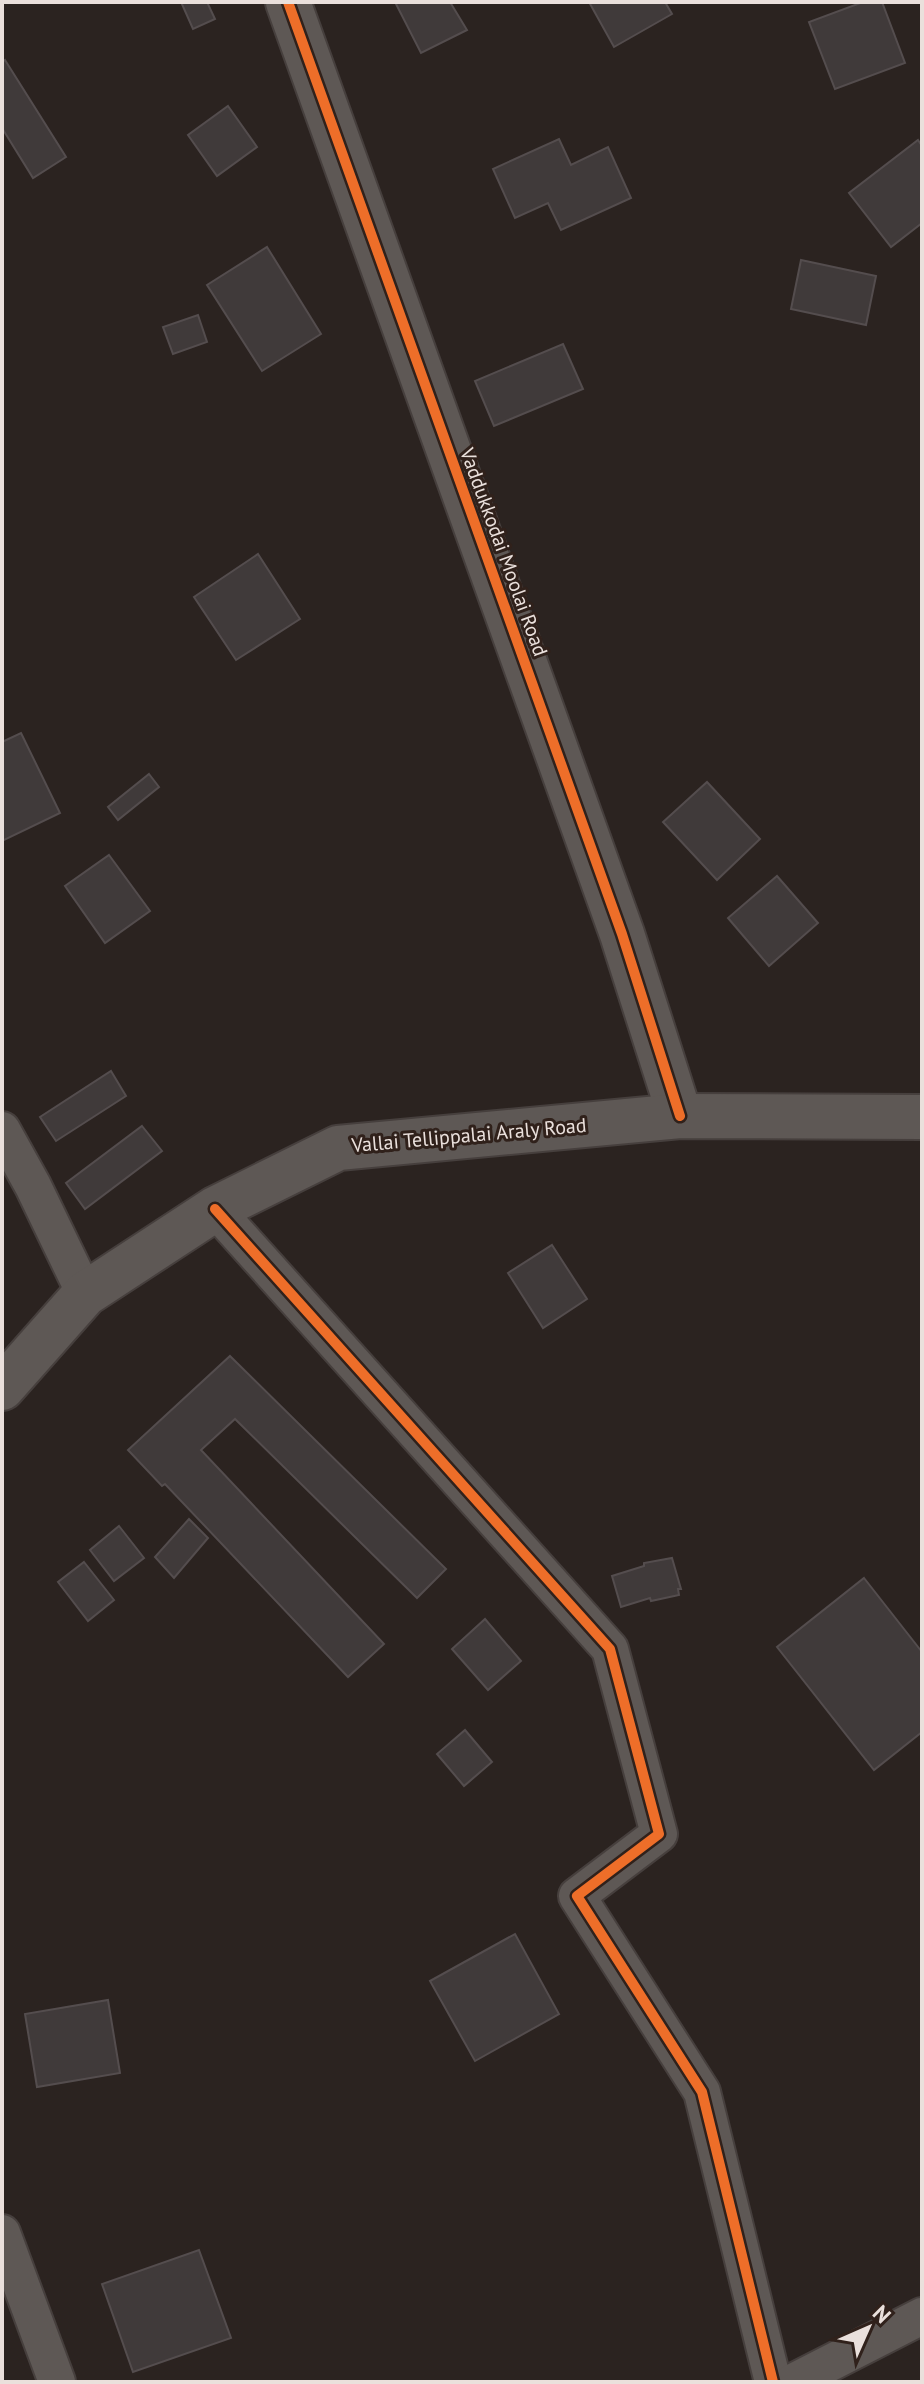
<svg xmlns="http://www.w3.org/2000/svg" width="924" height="2384" viewBox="0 0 924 2384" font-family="'PT Sans',sans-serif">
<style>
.building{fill:#403a3a;stroke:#544d4e;stroke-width:2}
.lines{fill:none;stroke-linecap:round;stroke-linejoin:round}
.minor-casing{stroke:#463f3d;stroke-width:40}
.tertiary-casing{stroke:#463f3d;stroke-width:48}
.secondary-casing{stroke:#463f3d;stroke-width:48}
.minor{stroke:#5e5855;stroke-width:36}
.tertiary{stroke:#5e5855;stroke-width:44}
.secondary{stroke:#5e5855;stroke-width:44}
.cycleway-casing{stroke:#30211b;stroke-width:15}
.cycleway{stroke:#ee6e29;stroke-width:10}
.labels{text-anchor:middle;stroke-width:6;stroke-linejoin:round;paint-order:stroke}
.street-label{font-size:20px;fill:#eae0dc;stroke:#30211b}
</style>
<rect width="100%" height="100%" fill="#2b2320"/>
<!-- building -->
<g class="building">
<polygon points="181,2 207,2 215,19 193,29"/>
<polygon points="395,2 450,2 467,30 421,53"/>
<polygon points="589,2 665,2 672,14 614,47"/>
<polygon points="863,2 882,2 905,63 835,89 809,22"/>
<polygon points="5,60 66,157 33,178 2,128 2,62"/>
<polygon points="228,106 257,147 217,176 188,135"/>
<polygon points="559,139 571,165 608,147 631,198 561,230 548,203 515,218 493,169"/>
<polygon points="918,140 922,146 922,223 891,247 849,193"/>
<polygon points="267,247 321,334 262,371 207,285"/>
<polygon points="801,260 876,276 866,325 791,309"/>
<polygon points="198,315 207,342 173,354 163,327"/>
<polygon points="563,344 583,389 494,426 475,381"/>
<polygon points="258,554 300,619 236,660 194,597"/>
<polygon points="21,733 60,813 2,841 2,742"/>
<polygon points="149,774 159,787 118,820 108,807"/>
<polygon points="707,782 760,839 717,880 663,822"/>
<polygon points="109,855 150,911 105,943 65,886"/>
<polygon points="777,876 818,923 769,966 728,918"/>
<polygon points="111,1071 126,1096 56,1141 40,1117"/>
<polygon points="142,1126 162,1151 85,1209 66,1183"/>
<polygon points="552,1245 587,1299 543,1328 508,1273"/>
<polygon points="230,1356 446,1569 417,1598 235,1419 201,1450 384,1644 348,1677 165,1484 162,1486 128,1450"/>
<polygon points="189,1519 208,1538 174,1578 155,1557"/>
<polygon points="119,1526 144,1558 114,1581 90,1550"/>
<polygon points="672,1558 681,1589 678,1589 679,1595 651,1601 650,1598 621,1607 612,1576 644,1566 644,1563"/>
<polygon points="84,1562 114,1600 88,1621 58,1582"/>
<polygon points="864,1578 922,1652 922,1732 874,1770 777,1647"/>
<polygon points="485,1619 521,1661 488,1690 452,1649"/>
<polygon points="465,1730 492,1762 464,1786 437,1754"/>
<polygon points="515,1934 559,2014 475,2061 430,1981"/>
<polygon points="108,2000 120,2073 37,2087 25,2014"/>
<polygon points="199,2250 231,2338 133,2372 102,2284"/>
</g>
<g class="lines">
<defs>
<g id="minor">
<polyline points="2,1130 33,1186 85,1294"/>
<polyline points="215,1209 610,1649 659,1834 577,1896 702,2092 773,2382"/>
<polyline points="2,2233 57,2382"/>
<polyline points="793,2382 922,2316"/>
</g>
<polyline id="tertiary" points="288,2 622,934 680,1116"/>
<polyline id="secondary" points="2,1388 85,1294 215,1209 338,1148 680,1116 922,1117"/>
</defs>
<!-- minor casing -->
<use href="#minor" class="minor-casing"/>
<!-- tertiary casing -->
<use href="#tertiary" class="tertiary-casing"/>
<!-- secondary casing -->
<use href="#secondary" class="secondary-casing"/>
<!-- minor -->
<use href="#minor" class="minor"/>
<!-- tertiary -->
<use href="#tertiary" class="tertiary"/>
<!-- secondary -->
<use href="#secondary" class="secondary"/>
<defs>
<g id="cycleway">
<polyline points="288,2 622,934 680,1116"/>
<polyline points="215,1209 610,1649 659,1834 577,1896 702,2092 773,2382"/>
</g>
</defs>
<!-- cycleway casing -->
<use href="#cycleway" class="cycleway-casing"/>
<!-- cycleway -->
<use href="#cycleway" class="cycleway"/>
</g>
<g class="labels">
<!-- street labels -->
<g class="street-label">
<text transform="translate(504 552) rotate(70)" y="7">Vaddukkodai Moolai Road</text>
<text transform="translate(469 1135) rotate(-5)" y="7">Vallai Tellippalai Araly Road</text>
</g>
</g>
<!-- border -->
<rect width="924" height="2384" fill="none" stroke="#eae0dc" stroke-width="8"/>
<!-- north arrow -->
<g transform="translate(868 2328) rotate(45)" stroke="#30211b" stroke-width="6" paint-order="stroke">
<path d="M0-6L14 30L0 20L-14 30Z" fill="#eae0dc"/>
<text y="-12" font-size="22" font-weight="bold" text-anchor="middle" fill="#eae0dc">N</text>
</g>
</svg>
